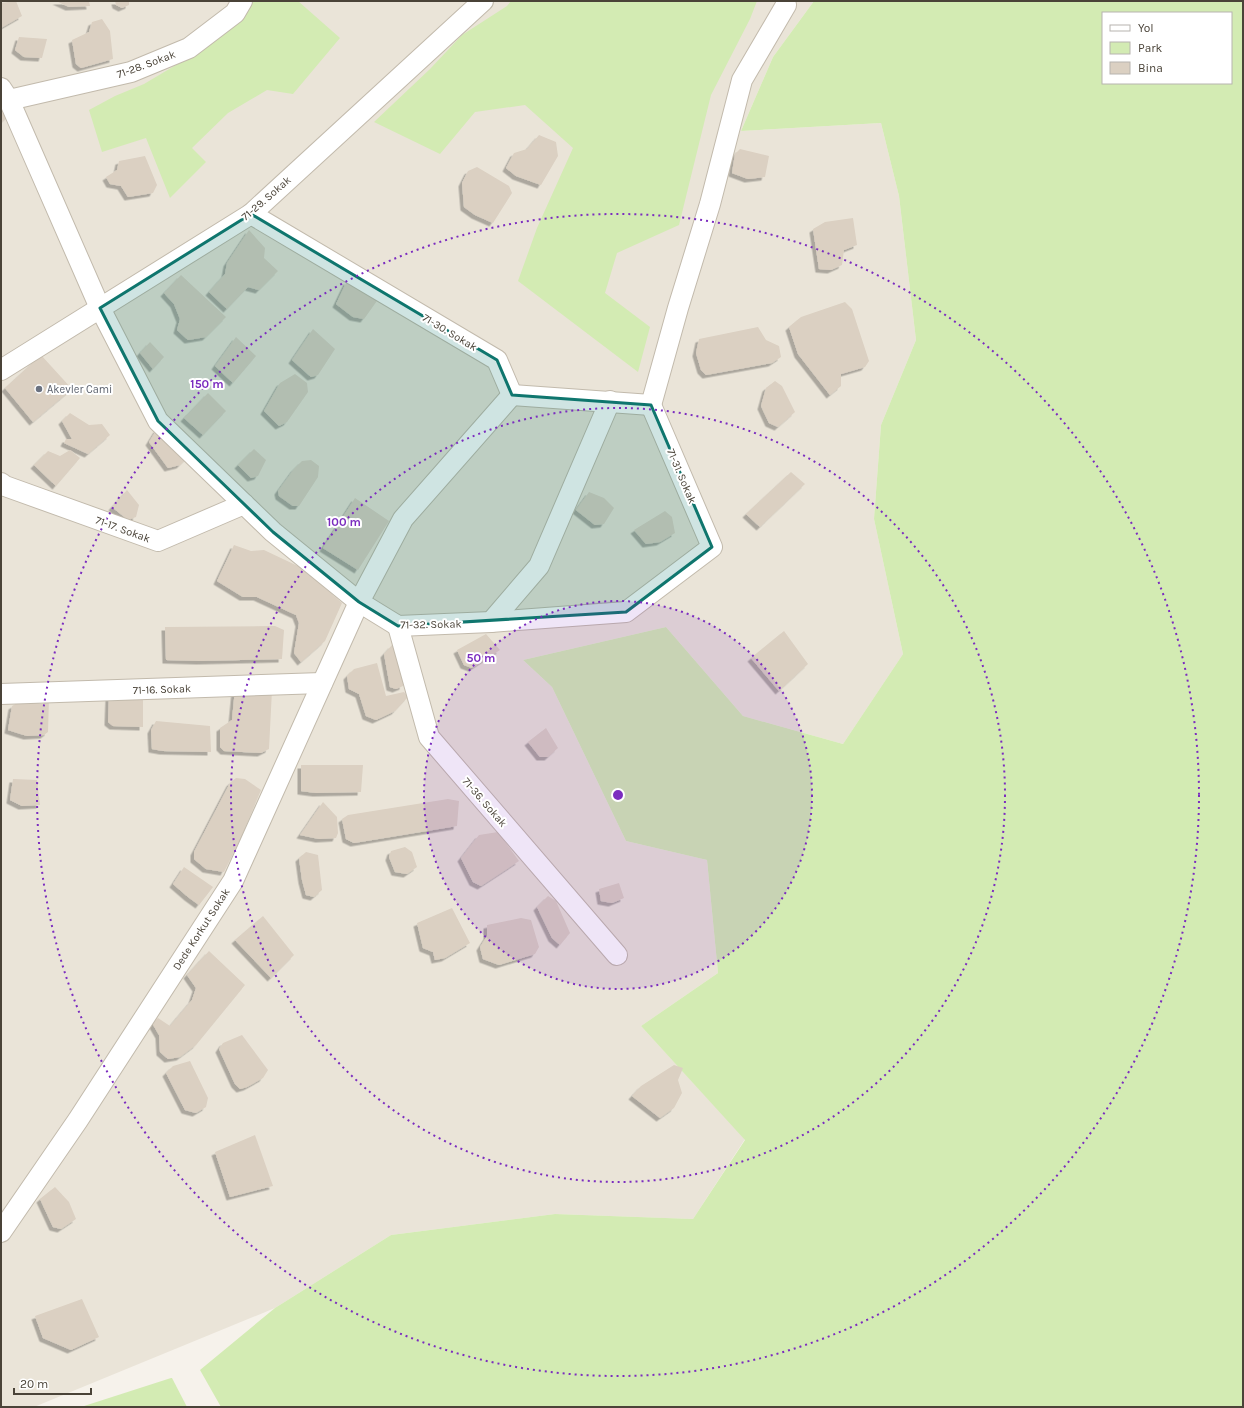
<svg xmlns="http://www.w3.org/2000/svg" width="1244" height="1408" viewBox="0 0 1244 1408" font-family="Karla,sans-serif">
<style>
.residential{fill:#eae4d8}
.green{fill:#d3ebb3;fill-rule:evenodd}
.building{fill:#dbd0c2;filter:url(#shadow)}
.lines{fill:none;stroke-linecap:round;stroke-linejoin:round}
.street-casing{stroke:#c2baac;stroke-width:22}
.street{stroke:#fff;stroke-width:20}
.marked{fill:#0f766e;fill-opacity:0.2;stroke:#0f766e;stroke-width:3;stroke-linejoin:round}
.ring{fill:none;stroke:#7b2cbf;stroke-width:2;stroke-dasharray:2 4}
.worship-dot{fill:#6b7280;stroke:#fff;stroke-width:1.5}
.labels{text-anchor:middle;stroke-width:4;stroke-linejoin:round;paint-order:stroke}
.street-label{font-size:11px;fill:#4a4338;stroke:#fff}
.worship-label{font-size:11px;fill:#5b616d;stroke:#fff;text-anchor:start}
.centre{fill:#7b2cbf;stroke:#fff;stroke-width:2}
.ring-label{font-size:12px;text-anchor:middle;font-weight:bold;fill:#7b2cbf;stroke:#fff;stroke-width:4;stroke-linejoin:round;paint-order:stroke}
</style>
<defs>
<filter id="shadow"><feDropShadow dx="-3.5" dy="3.5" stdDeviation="0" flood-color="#0004"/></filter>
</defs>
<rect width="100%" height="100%" fill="#f6f2eb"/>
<!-- residential -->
<polygon class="residential" points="1,1 814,1 773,57 741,131 881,123 899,196 916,340 881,425 874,519 903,654 843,744 743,716 666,627 523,660 552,687 626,841 707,860 718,973 641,1026 745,1139 693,1219 555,1214 391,1235 275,1308 34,1407 1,1407"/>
<!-- green -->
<g class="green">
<polygon points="253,1 298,1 340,38 293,94 267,90 228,113 192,148 206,162 170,198 146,138 102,152 89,110 115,96 144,84 176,65"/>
<polygon points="511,1 757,1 750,19 711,95 679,225 617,253 605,293 650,327 638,372 518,281 537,228 573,148 525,105 475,112 440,154 374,122 430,69 462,35 507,6"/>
<path d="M 814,1 L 1243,1 L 1243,1407 L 221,1407 L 200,1370 L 275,1308 L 391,1235 L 555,1214 L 693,1219 L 745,1140 L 641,1026 L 718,973 L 707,860 L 626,841 L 552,687 L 523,660 L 666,627 L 743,716 L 843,744 L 903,654 L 874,519 L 881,425 L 916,340 L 899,196 L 881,123 L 741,131 L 773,57 ZM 1103,13 L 1231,13 L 1231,83 L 1103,83 Z"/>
<polygon points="172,1378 187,1407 81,1407 171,1378"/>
</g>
<!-- building -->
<g class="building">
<polygon points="16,1 22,16 1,28 1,3"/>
<polygon points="56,1 89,1 90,6 69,7"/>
<polygon points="115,1 129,1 129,5 122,8 116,5"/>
<polygon points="102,19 110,31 113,59 81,68 76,64 72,40 89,32 92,22"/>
<polygon points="19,37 47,39 42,58 24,57 15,50"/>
<polygon points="1,99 13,111 1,123"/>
<polygon points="539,135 556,142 558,156 541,185 516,176 506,168 514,153 527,149"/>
<polygon points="740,149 769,156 765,177 748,179 732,173 735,154"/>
<polygon points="145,156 157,185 153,193 128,197 121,186 110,184 106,177 117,170 119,161"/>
<polygon points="477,167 509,186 512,193 493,223 475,215 464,207 462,183 468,171"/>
<polygon points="853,218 857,245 844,250 842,265 831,270 819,269 813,229 825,222"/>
<polygon points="249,230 265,248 264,258 278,271 259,290 248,287 227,309 209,292 225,274 227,263"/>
<polygon points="181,275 226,317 206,337 188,340 177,330 180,319 174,304 164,293"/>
<polygon points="347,281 379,298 364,319 353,317 336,304"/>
<polygon points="845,302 852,309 869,361 865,367 841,374 841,386 830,395 798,354 789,327 801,317"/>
<polygon points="758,327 766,340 779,346 781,357 772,363 706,375 701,370 696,353 699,339"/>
<polygon points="313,329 335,349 318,375 311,377 292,360"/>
<polygon points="236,337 256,356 233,383 215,366"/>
<polygon points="150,342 164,357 153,369 140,353"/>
<polygon points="41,355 72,389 33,422 5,388"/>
<polygon points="295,374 307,383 308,392 287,422 279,426 264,411 280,383"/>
<polygon points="775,381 782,386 795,412 778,427 769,423 761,406 766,388"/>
<polygon points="208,393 226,411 203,435 184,418"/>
<polygon points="70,413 89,425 102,424 110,435 88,454 64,443 66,439 72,439 62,421"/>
<polygon points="157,429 188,457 180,465 168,468 149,442"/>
<polygon points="254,449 266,460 258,476 251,478 238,465"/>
<polygon points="70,450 80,458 56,486 34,465 48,451 60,456"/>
<polygon points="311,460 319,466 318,477 299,506 293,506 279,496 278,491 294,469 302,461"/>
<polygon points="791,472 805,484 760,527 746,514"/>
<polygon points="127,490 139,505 136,517 128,520 112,507"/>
<polygon points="589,492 604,498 614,508 604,524 595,525 576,510"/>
<polygon points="355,498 389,521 358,570 323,548"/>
<polygon points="665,511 672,517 675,533 660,542 646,544 634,530"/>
<polygon points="234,545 251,551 264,550 302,568 342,603 325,641 301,662 294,653 299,623 296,615 257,597 243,597 217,581"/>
<polygon points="275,626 284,630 282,659 200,661 166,660 165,627"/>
<polygon points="784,631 808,664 779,691 751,658"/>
<polygon points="486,634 500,650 472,668 464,665 457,650"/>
<polygon points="392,645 399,650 404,673 403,686 396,689 390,687 384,654"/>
<polygon points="377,663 386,696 404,692 408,697 395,711 376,720 366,716 359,694 349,689 347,676 354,669"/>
<polygon points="235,689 272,690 269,749 261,753 224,751 220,747 220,728 232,720"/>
<polygon points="109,696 143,698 143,727 113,726 108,722"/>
<polygon points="49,698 48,732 44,735 27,736 8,730 12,706 19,702 44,704"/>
<polygon points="156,721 210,726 211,752 163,751 152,749 151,730"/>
<polygon points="546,728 558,748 548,757 540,757 528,742"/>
<polygon points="301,765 363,765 361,792 316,793 301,791"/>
<polygon points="236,778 245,779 261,790 241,838 224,872 206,869 194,859 194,852 230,783"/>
<polygon points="13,779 37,780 40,805 22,806 10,800"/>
<polygon points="448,799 459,801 457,826 354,843 346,839 342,819 348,815"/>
<polygon points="323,802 337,817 338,833 336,838 319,839 300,835"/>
<polygon points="498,832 519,861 481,886 473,882 461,858 479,835"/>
<polygon points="405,847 412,852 417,867 407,874 395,872 389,857 391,851"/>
<polygon points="306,852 318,855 322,890 314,897 306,895 302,880 299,858"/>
<polygon points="184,867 213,887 199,905 188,897 173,884"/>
<polygon points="619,883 624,898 612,903 601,901 599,889"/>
<polygon points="548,896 556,901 570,933 560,945 552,938 537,907"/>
<polygon points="452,908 470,943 445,958 435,960 433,952 423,948 417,923"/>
<polygon points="263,916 294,955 271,978 235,940"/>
<polygon points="521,918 531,920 539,947 535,954 499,965 483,959 480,947 487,936 487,925"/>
<polygon points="209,951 245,985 196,1045 180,1057 168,1059 160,1052 159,1035 152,1023 158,1018 170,1026 192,1000 196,988 187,975"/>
<polygon points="242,1035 268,1070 263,1078 247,1087 240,1089 235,1084 219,1049 223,1043"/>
<polygon points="190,1061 208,1098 206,1107 196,1113 185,1110 166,1073 173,1066"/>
<polygon points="674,1065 683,1068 678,1080 682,1093 674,1108 660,1118 632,1096 641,1086"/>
<polygon points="255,1135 273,1186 230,1197 215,1152"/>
<polygon points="55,1187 69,1202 76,1219 61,1229 53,1227 40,1199"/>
<polygon points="82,1299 99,1337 71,1350 43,1338 35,1316"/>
</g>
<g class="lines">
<defs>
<g id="street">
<polyline points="1,88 9,100 100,308 158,421 273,532 359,602 398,626 491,622 626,612 712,547 651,405"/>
<polyline points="9,100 131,72 189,48 235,13 242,1"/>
<polyline points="251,214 497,360 512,395"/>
<polyline points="1,370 251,214 483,1"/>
<polyline points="512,395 651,405"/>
<polyline points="651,405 678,308 710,204 742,80 786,5"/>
<polyline points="1,483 5,486 158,541 244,504"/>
<polyline points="491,622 539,566 610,401"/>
<polyline points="398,626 429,737 617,955"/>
<polyline points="1,694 322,683"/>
<polyline points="1,1232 78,1120 233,881 359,602 403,519 512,395"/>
</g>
</defs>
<!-- street casing -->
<use href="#street" class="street-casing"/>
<!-- street -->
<use href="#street" class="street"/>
</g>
<!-- marked area -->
<path class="marked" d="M 251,214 L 497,360 L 512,395 L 651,405 L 712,547 L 626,612 L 398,626 L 359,602 L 273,532 L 158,421 L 100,308 Z"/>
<!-- distance rings -->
<circle cx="618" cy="795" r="194" fill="#7b2cbf" fill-opacity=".12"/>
<g class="ring">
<circle cx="618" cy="795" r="194"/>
<circle cx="618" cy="795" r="387"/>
<circle cx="618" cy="795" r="581"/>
</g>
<!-- markers -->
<circle class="worship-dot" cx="39" cy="389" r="4"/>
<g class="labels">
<!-- street labels -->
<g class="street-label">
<text transform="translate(146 64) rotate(-20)" y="4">71-28. Sokak</text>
<text transform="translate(266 198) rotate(-41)" y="4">71-29. Sokak</text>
<text transform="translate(450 332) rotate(31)" y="4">71-30. Sokak</text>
<text transform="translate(682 476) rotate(67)" y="4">71-31. Sokak</text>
<text transform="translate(123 529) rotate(20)" y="4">71-17. Sokak</text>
<text transform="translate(431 624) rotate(-1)" y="4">71-32. Sokak</text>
<text transform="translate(162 689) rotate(-2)" y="4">71-16. Sokak</text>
<text transform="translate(485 802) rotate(49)" y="4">71-36. Sokak</text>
<text transform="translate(201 929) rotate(-57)" y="4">Dede Korkut Sokak</text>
</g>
<!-- worship labels -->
<g class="worship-label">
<text x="47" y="393">Akevler Cami</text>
</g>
</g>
<circle cx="618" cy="795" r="6" class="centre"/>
<g class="ring-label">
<text x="207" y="388">150 m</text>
<text x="344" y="526">100 m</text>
<text x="481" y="662">50 m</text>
</g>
<!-- border -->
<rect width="1244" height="1408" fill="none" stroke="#4a4338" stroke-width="4"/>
<!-- legend -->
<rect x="1102" y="12" width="130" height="72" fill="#ffffff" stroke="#b7b4af"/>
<rect x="1110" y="25" width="20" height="6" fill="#ffffff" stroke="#b7b4af"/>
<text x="1138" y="32" font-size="12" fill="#4a4338">Yol</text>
<rect x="1110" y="42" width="20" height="12" fill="#d3ebb3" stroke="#b7b4af"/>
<text x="1138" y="52" font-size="12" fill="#4a4338">Park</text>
<rect x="1110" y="62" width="20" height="12" fill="#dbd0c2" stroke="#b7b4af"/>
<text x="1138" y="72" font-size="12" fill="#4a4338">Bina</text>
<!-- scale -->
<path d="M14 1388v6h77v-6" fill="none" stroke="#4a4338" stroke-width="2"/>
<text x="20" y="1388" font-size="12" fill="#4a4338" stroke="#ffffff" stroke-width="3" paint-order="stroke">20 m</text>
</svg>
